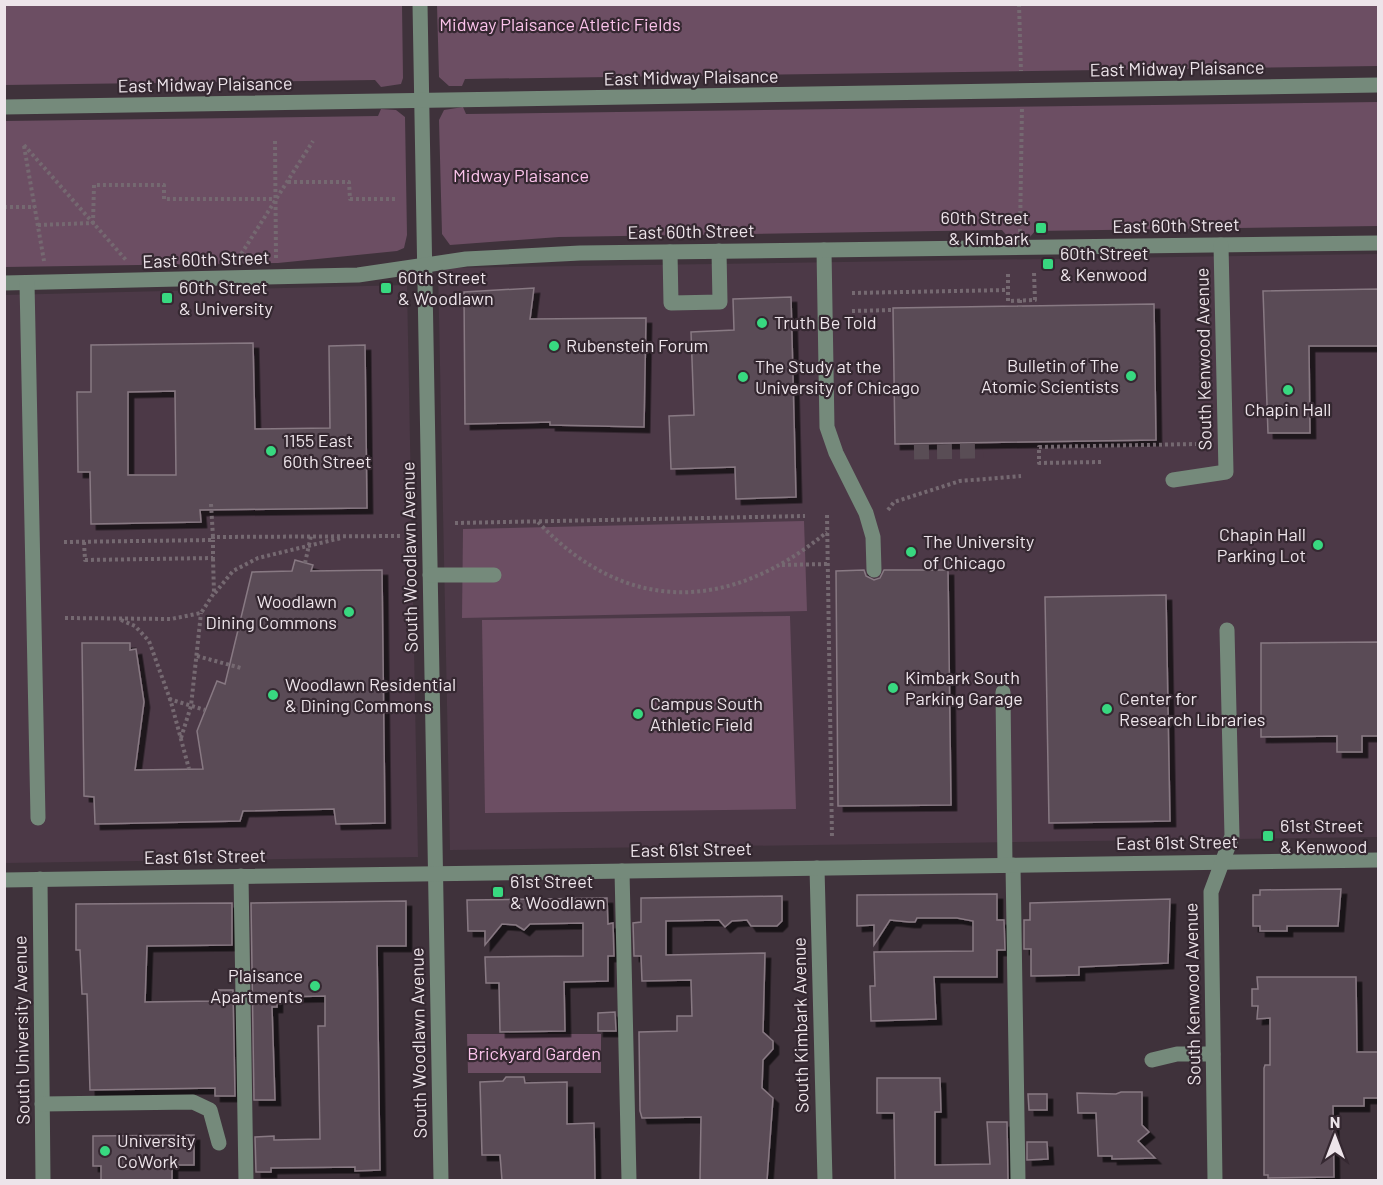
<svg xmlns="http://www.w3.org/2000/svg" width="1383" height="1185" viewBox="0 0 1383 1185" font-family="Barlow,sans-serif">
<style>
.built{fill:#4c3947}
.green{fill:#6c4e63}
.building{fill:#5a4c56;stroke:#887983;stroke-width:1.5;fill-rule:evenodd;filter:url(#shadow)}
.lines{fill:none;stroke-linecap:round;stroke-linejoin:round}
.minor-tunnel{stroke:#594d55;stroke-width:15;stroke-dasharray:15 8;stroke-linecap:butt}
.path{stroke:#756971;stroke-width:4;stroke-dasharray:3 3;stroke-linecap:butt}
.minor{stroke:#758a7b;stroke-width:15}
.poi-dot{fill:#38d880;stroke:#352831;stroke-width:2}
.labels{text-anchor:middle;stroke-width:4.5;stroke-linejoin:round;paint-order:stroke}
.park-label{font-size:18px;fill:#fbc3eb;stroke:#352831}
.street-label{font-size:18px;fill:#ede4ea;stroke:#352831}
.poi-label{font-size:18px;fill:#ede4ea;stroke:#352831;text-anchor:start}
</style>
<defs>
<filter id="shadow"><feDropShadow dx="5.5" dy="5.5" stdDeviation="0" flood-color="#0009"/></filter>
</defs>
<rect width="100%" height="100%" fill="#3f323b"/>
<!-- built -->
<g class="built">
<polygon points="1378,254 1378,837 450,850 438,268"/>
<polygon points="407,285 418,857 5,863 4,295"/>
</g>
<!-- green -->
<g class="green">
<polygon points="4,5 402,5 403,78 401,84 381,87 375,80 5,85"/>
<polygon points="437,5 1378,5 1378,66 465,79 462,86 449,86 439,77"/>
<polygon points="1378,102 1378,226 1035,231 1030,237 1008,237 1002,230 559,237 450,245 442,234 439,120 444,110 463,107 466,114"/>
<polygon points="381,109 396,110 405,117 407,235 404,248 397,251 278,263 5,267 5,121 378,116"/>
<polygon points="804,521 807,611 462,618 463,529"/>
<polygon points="790,616 796,809 485,813 482,620"/>
<polygon points="467,1034 601,1034 601,1073 468,1073"/>
</g>
<!-- building -->
<g class="building">
<polygon points="534,288 530,319 646,318 644,427 550,425 550,422 465,424 464,292"/>
<polygon points="1378,289 1378,346 1309,346 1310,433 1268,433 1263,291"/>
<polygon points="791,297 796,497 736,499 735,467 671,469 669,416 694,415 691,332 734,330 733,299"/>
<polygon points="1154,304 1156,440 895,444 893,308"/>
<path d="M 253,343 L 255,429 L 330,428 L 329,346 L 365,345 L 367,508 L 200,510 L 201,522 L 91,524 L 90,472 L 78,472 L 77,392 L 91,392 L 91,345 ZM 175,391 L 176,475 L 128,475 L 128,392 Z"/>
<polygon points="295,560 313,565 311,571 382,570 385,823 336,824 334,809 243,811 240,821 95,824 94,797 84,796 82,643 130,643 130,650 136,649 144,702 135,770 203,769 197,731 217,681 225,684 252,572 292,571"/>
<polygon points="864,570 866,576 874,580 880,578 884,570 948,570 951,805 838,806 836,571"/>
<polygon points="1166,595 1170,821 1049,823 1045,597"/>
<polygon points="1378,642 1378,736 1362,736 1362,752 1337,752 1337,736 1261,737 1261,643"/>
<polygon points="1341,889 1338,926 1287,926 1287,931 1260,931 1260,926 1253,926 1253,895 1260,895 1260,890"/>
<polygon points="997,894 997,920 1004,920 1005,950 997,950 997,977 934,977 936,1019 871,1021 870,986 875,986 874,952 973,951 973,921 957,918 917,918 915,922 909,922 890,920 874,945 874,925 857,926 857,895"/>
<polygon points="782,896 782,921 777,926 751,926 747,920 732,921 725,927 719,920 666,921 666,955 765,953 763,1032 773,1041 773,1049 763,1060 762,1088 773,1098 767,1180 700,1180 701,1117 642,1118 640,1111 639,1032 677,1031 677,1016 692,1016 691,980 642,981 641,956 634,956 633,923 641,922 641,898"/>
<polygon points="607,898 608,924 613,923 614,956 608,956 608,981 564,982 565,1031 500,1032 499,983 486,983 485,957 583,956 583,923 530,924 524,930 516,925 502,924 485,945 485,931 468,931 467,900"/>
<polygon points="1170,899 1168,963 1079,967 1079,975 1031,976 1031,949 1024,949 1024,920 1030,920 1030,903"/>
<polygon points="406,901 406,946 377,946 380,1170 355,1171 355,1167 271,1168 271,1172 256,1172 255,1137 274,1136 274,1140 320,1139 318,1026 325,1026 325,996 277,997 277,1007 272,1007 275,1100 254,1100 251,903"/>
<polygon points="232,903 232,945 147,946 145,1002 214,1001 214,990 233,990 235,1096 215,1096 215,1088 90,1090 87,994 82,994 80,950 76,950 76,904"/>
<polygon points="1257,977 1356,977 1357,1052 1378,1052 1378,1098 1364,1098 1364,1106 1333,1106 1334,1177 1268,1178 1268,1175 1264,1175 1264,1068 1265,1065 1270,1065 1270,1018 1257,1019 1258,1006 1252,1006 1252,989 1258,989"/>
<polygon points="615,1012 616,1031 598,1031 598,1013"/>
<polygon points="506,1077 524,1077 525,1083 567,1082 567,1124 594,1123 595,1180 502,1180 500,1155 482,1155 480,1082 503,1081"/>
<polygon points="877,1078 940,1078 941,1112 935,1112 935,1165 990,1164 987,1122 1007,1122 1008,1180 895,1180 894,1113 877,1113"/>
<polygon points="1121,1092 1142,1092 1142,1125 1149,1132 1138,1141 1155,1158 1112,1159 1112,1156 1098,1156 1096,1113 1078,1113 1077,1093 1116,1094"/>
<polygon points="1028,1094 1047,1094 1047,1110 1029,1110"/>
<polygon points="194,1135 194,1165 172,1165 172,1180 101,1180 101,1166 93,1166 93,1136"/>
<polygon points="1027,1142 1047,1142 1048,1159 1027,1160"/>
</g>
<g class="lines">
<!-- minor-tunnel -->
<polyline class="minor-tunnel" points="914,452 983,451"/>
<!-- path -->
<g class="path">
<polyline points="1019,4 1021,71"/>
<polyline points="275,141 276,258"/>
<polyline points="24,145 126,260"/>
<polyline points="24,146 44,261"/>
<polyline points="288,182 349,182 350,199 397,199"/>
<polyline points="4,207 35,207"/>
<polyline points="38,225 93,223 94,185 164,185 164,199 275,199"/>
<polyline points="1020,232 1022,107"/>
<polyline points="238,259 313,141"/>
<polyline points="1008,274 1008,301 1035,300 1034,273"/>
<polyline points="852,293 1008,290"/>
<polyline points="1020,300 1020,307"/>
<polyline points="852,311 893,310"/>
<polyline points="1101,462 1039,463 1039,447 1196,444"/>
<polyline points="211,504 213,537"/>
<polyline points="888,510 894,502 960,481 1021,476"/>
<polyline points="827,515 832,838"/>
<path d="M 538,522 C 628,617 731,611 827,532"/>
<polyline points="455,523 805,516"/>
<polyline points="64,542 213,540 213,537 402,536"/>
<polyline points="84,542 85,560 213,558 213,540"/>
<polyline points="305,563 311,536"/>
<polyline points="782,565 828,564"/>
<polyline points="215,593 233,571 258,558 341,538"/>
<polyline points="65,618 171,619 201,613 214,593 213,558"/>
<polyline points="121,620 135,626 149,641 171,702 189,769"/>
<polyline points="197,656 241,668"/>
<polyline points="169,699 205,710"/>
<polyline points="181,738 191,706 201,613"/>
</g>
<!-- minor -->
<g class="minor">
<polyline points="420,4 441,1180"/>
<polyline points="4,107 1378,85"/>
<polyline points="824,250 827,427 836,453 866,513 873,537 874,570"/>
<polyline points="670,252 671,303 720,302 719,251"/>
<polyline points="4,283 358,275 466,259 580,253 1378,243"/>
<polyline points="27,283 38,818"/>
<polyline points="1173,480 1226,472 1221,245"/>
<polyline points="430,575 494,575"/>
<polyline points="1003,692 1005,865"/>
<polyline points="1013,865 1018,1180"/>
<polyline points="817,868 825,1180"/>
<polyline points="622,871 629,1180"/>
<polyline points="241,876 246,1180"/>
<polyline points="40,879 43,1180"/>
<polyline points="4,880 1378,860"/>
<polyline points="1152,1060 1177,1054 1213,1054"/>
<polyline points="42,1104 193,1102 210,1110 219,1143"/>
<polyline points="1215,1180 1211,892 1232,836 1227,630"/>
</g>
</g>
<!-- markers -->
<g class="poi-dot">
<rect x="1035" y="222" width="12" height="12" rx="3"/>
<rect x="1042" y="258" width="12" height="12" rx="3"/>
<rect x="380" y="282" width="12" height="12" rx="3"/>
<rect x="161" y="292" width="12" height="12" rx="3"/>
<circle cx="762" cy="323" r="6"/>
<circle cx="554" cy="346" r="6"/>
<circle cx="1131" cy="376" r="6"/>
<circle cx="743" cy="377" r="6"/>
<circle cx="1288" cy="390" r="6"/>
<circle cx="271" cy="451" r="6"/>
<circle cx="1318" cy="545" r="6"/>
<circle cx="911" cy="552" r="6"/>
<circle cx="349" cy="612" r="6"/>
<circle cx="893" cy="688" r="6"/>
<circle cx="273" cy="695" r="6"/>
<circle cx="1107" cy="709" r="6"/>
<circle cx="638" cy="714" r="6"/>
<rect x="1262" y="830" width="12" height="12" rx="3"/>
<rect x="492" y="886" width="12" height="12" rx="3"/>
<circle cx="315" cy="986" r="6"/>
<circle cx="105" cy="1151" r="6"/>
</g>
<g class="labels">
<!-- park labels -->
<g class="park-label">
<text x="560" y="31">Midway Plaisance Atletic Fields</text>
<text x="521" y="182">Midway Plaisance</text>
<text x="534" y="1060">Brickyard Garden</text>
</g>
<!-- street labels -->
<g class="street-label">
<text transform="translate(1177 69) rotate(-1)" y="6">East Midway Plaisance</text>
<text transform="translate(691 78) rotate(-1)" y="6">East Midway Plaisance</text>
<text transform="translate(205 85) rotate(-1)" y="6">East Midway Plaisance</text>
<text transform="translate(1176 226) rotate(-1)" y="6">East 60th Street</text>
<text transform="translate(691 232) rotate(-1)" y="6">East 60th Street</text>
<text transform="translate(206 260) rotate(-2)" y="6">East 60th Street</text>
<text transform="translate(1204 359) rotate(-91)" y="6">South Kenwood Avenue</text>
<text transform="translate(410 557) rotate(-91)" y="6">South Woodlawn Avenue</text>
<text transform="translate(1177 843) rotate(-1)" y="6">East 61st Street</text>
<text transform="translate(691 850) rotate(-1)" y="6">East 61st Street</text>
<text transform="translate(205 857) rotate(-1)" y="6">East 61st Street</text>
<text transform="translate(1193 994) rotate(-91)" y="6">South Kenwood Avenue</text>
<text transform="translate(801 1025) rotate(-91)" y="6">South Kimbark Avenue</text>
<text transform="translate(22 1030) rotate(-91)" y="6">South University Avenue</text>
<text transform="translate(419 1043) rotate(-91)" y="6">South Woodlawn Avenue</text>
</g>
<!-- poi labels -->
<g class="poi-label">
<text x="1029" y="224" text-anchor="end">60th Street<tspan x="1029" dy="21">&amp; Kimbark</tspan></text>
<text x="1060" y="260">60th Street<tspan x="1060" dy="21">&amp; Kenwood</tspan></text>
<text x="398" y="284">60th Street<tspan x="398" dy="21">&amp; Woodlawn</tspan></text>
<text x="179" y="294">60th Street<tspan x="179" dy="21">&amp; University</tspan></text>
<text x="774" y="329">Truth Be Told</text>
<text x="566" y="352">Rubenstein Forum</text>
<text x="1119" y="372" text-anchor="end">Bulletin of The<tspan x="1119" dy="21">Atomic Scientists</tspan></text>
<text x="755" y="373">The Study at the<tspan x="755" dy="21">University of Chicago</tspan></text>
<text x="1288" y="416" text-anchor="middle">Chapin Hall</text>
<text x="283" y="447">1155 East<tspan x="283" dy="21">60th Street</tspan></text>
<text x="1306" y="541" text-anchor="end">Chapin Hall<tspan x="1306" dy="21">Parking Lot</tspan></text>
<text x="923" y="548">The University<tspan x="923" dy="21">of Chicago</tspan></text>
<text x="337" y="608" text-anchor="end">Woodlawn<tspan x="337" dy="21">Dining Commons</tspan></text>
<text x="905" y="684">Kimbark South<tspan x="905" dy="21">Parking Garage</tspan></text>
<text x="285" y="691">Woodlawn Residential<tspan x="285" dy="21">&amp; Dining Commons</tspan></text>
<text x="1119" y="705">Center for<tspan x="1119" dy="21">Research Libraries</tspan></text>
<text x="650" y="710">Campus South<tspan x="650" dy="21">Athletic Field</tspan></text>
<text x="1280" y="832">61st Street<tspan x="1280" dy="21">&amp; Kenwood</tspan></text>
<text x="510" y="888">61st Street<tspan x="510" dy="21">&amp; Woodlawn</tspan></text>
<text x="303" y="982" text-anchor="end">Plaisance<tspan x="303" dy="21">Apartments</tspan></text>
<text x="117" y="1147">University<tspan x="117" dy="21">CoWork</tspan></text>
</g>
</g>
<!-- border -->
<rect width="1383" height="1185" fill="none" stroke="#ede4ea" stroke-width="12"/>
<!-- north arrow -->
<g transform="translate(1335 1137)" stroke="#352831" stroke-width="4.5" paint-order="stroke">
<path d="M0-4.5L10 22L0 15L-10 22Z" fill="#ede4ea"/>
<text y="-9" font-size="16" font-weight="bold" text-anchor="middle" fill="#ede4ea">N</text>
</g>
</svg>
